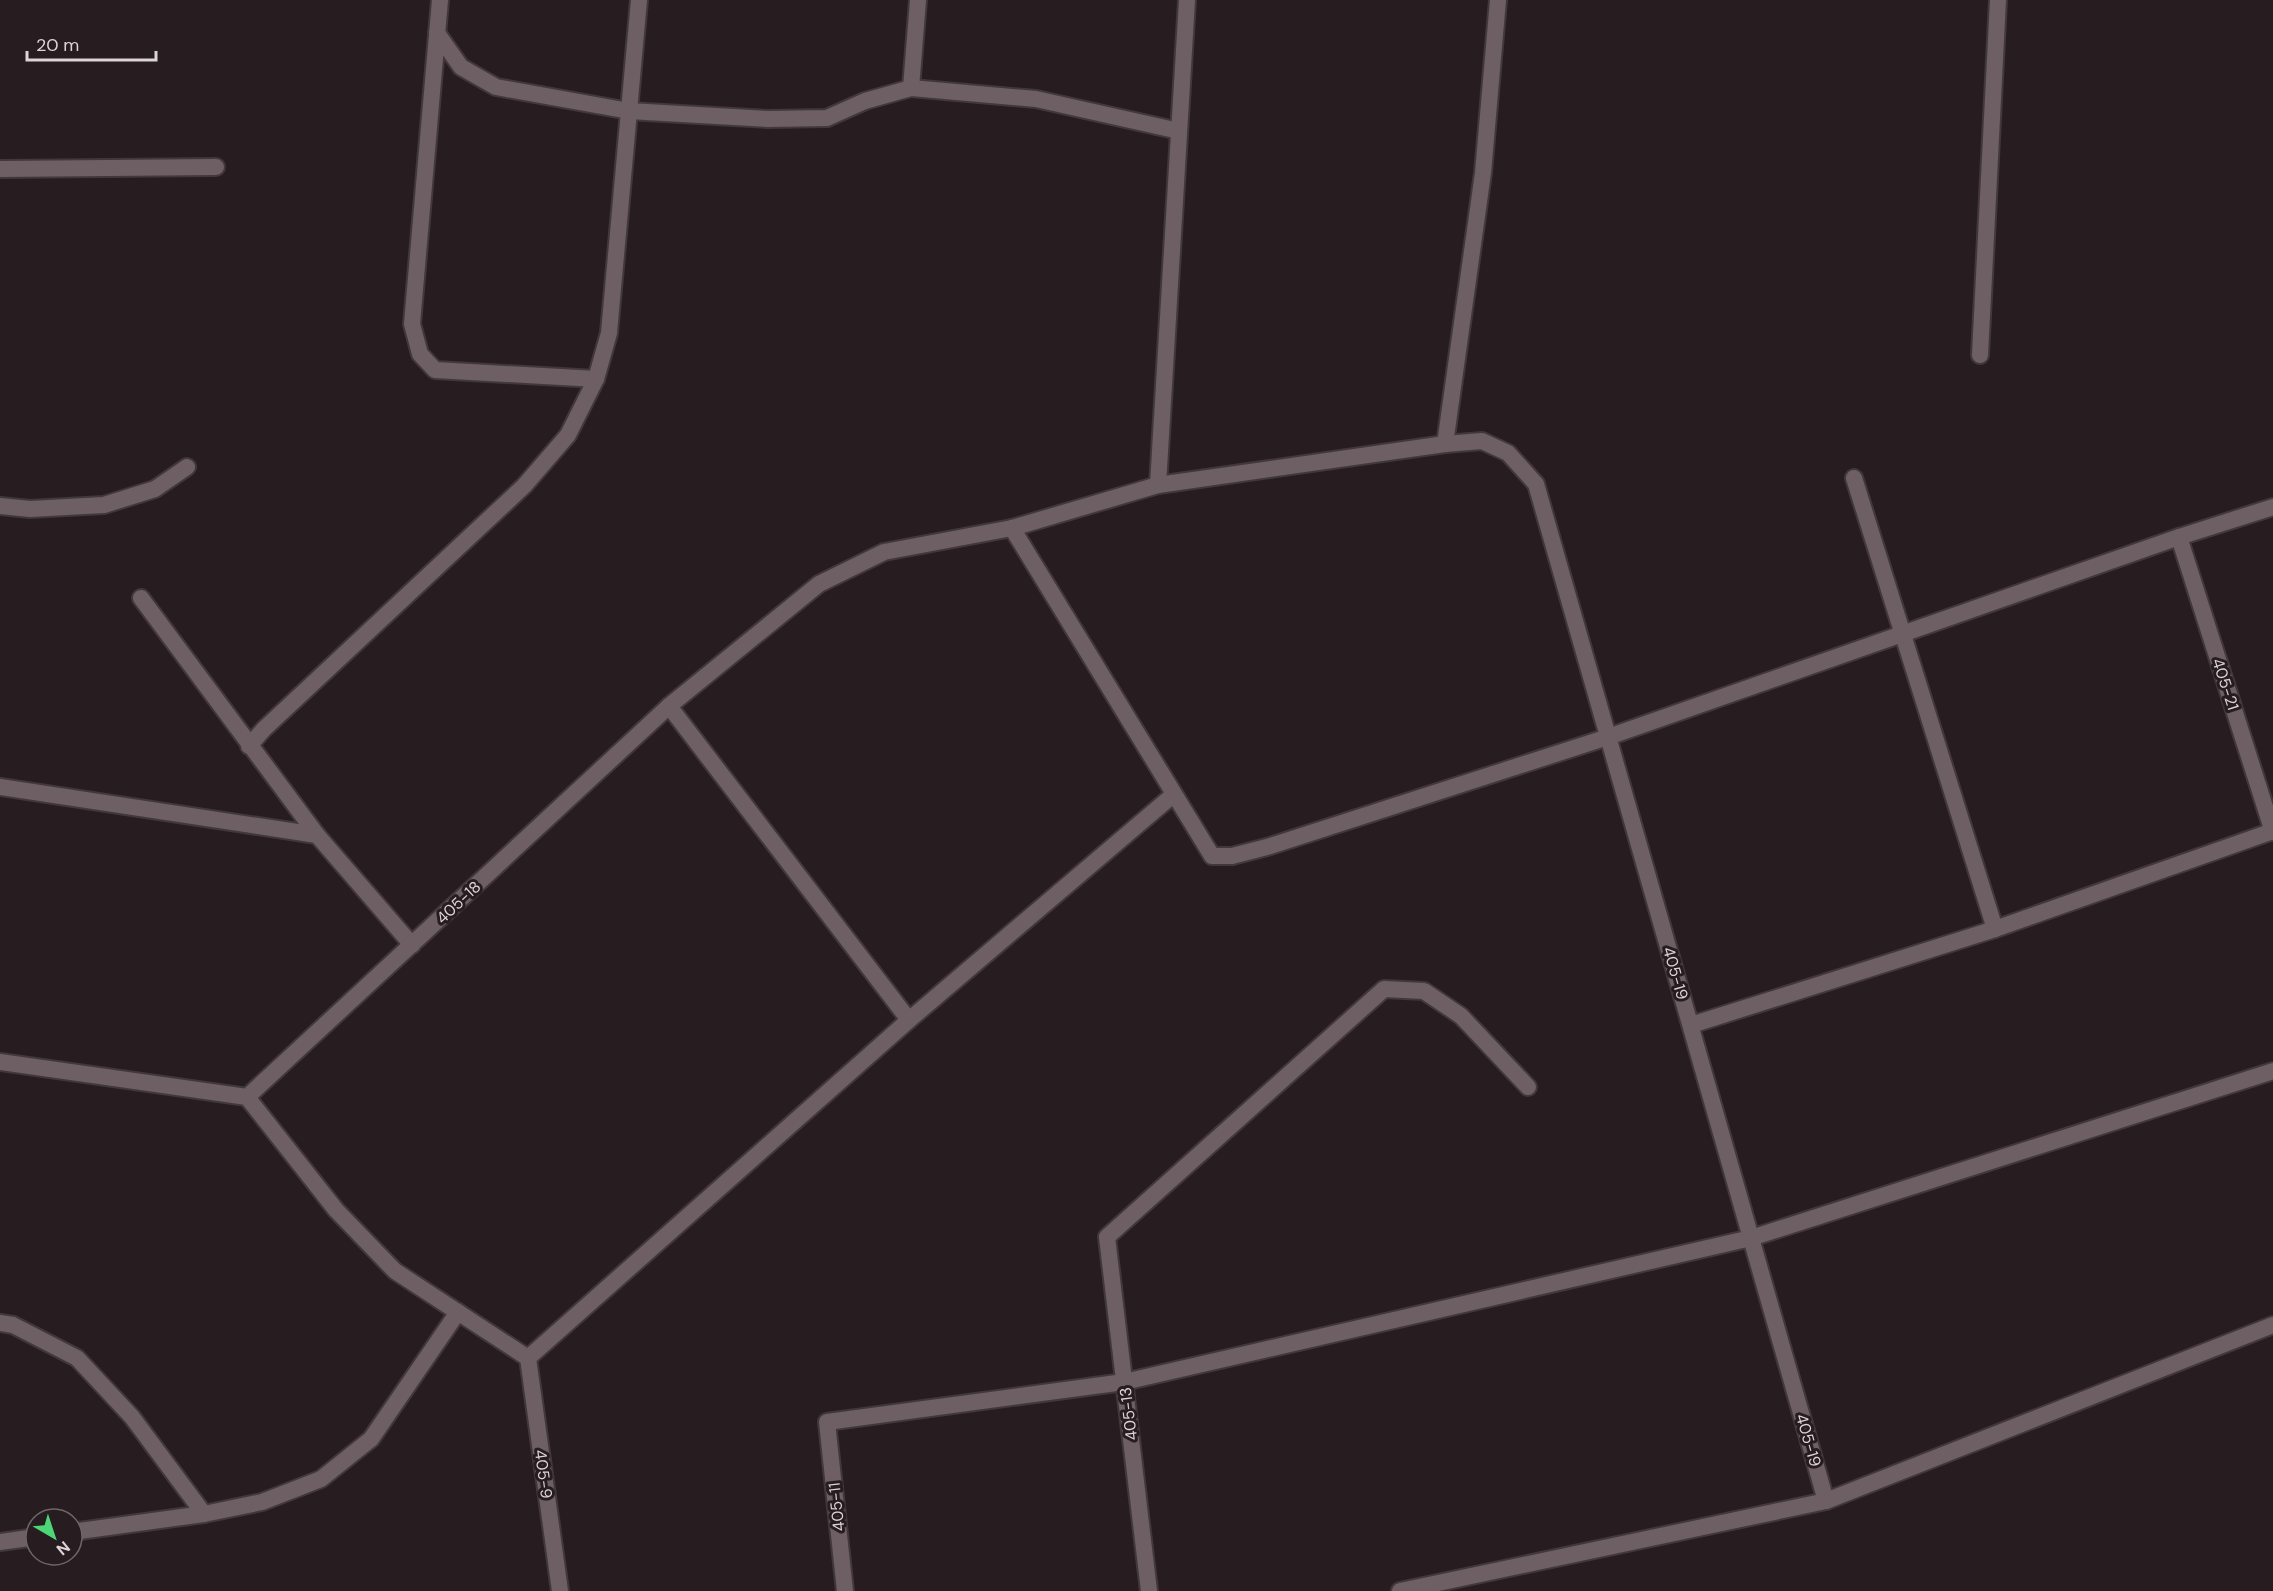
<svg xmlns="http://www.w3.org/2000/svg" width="2273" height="1591" viewBox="0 0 2273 1591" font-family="'DM Sans',sans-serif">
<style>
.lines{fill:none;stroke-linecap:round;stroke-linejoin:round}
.minor-casing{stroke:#41383a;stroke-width:20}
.tertiary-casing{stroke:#41383a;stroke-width:20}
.minor{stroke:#6d5f63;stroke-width:16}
.tertiary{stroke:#6d5f63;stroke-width:16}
.labels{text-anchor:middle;stroke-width:6;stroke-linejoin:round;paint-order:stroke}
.street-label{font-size:16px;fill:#dcd4d6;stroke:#271c1f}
</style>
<rect width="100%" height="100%" fill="#271c1f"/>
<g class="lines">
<defs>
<g id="minor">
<polyline points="440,0 412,324 420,354 435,370 596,379"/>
<polyline points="437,33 461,67 496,87 629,111 768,119 827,118 865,101 911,88 1036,99 1179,131"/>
<polyline points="911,88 918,0"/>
<polyline points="0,169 216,167"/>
<polyline points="1980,355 1998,0"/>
<polyline points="1445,444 1483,173 1498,0"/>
<polyline points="1854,478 1995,929"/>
<polyline points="1158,485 1187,0"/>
<polyline points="0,506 30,509 104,505 155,489 187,467"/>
<polyline points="1012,528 1212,856 1232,856 1267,847 1608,737 2179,537 2273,507"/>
<polyline points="2179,537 2273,832"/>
<polyline points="141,598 317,835 412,945"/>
<polyline points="669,706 909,1020"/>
<polyline points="249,746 264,729 524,486 568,435 596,379 609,333 639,0"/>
<polyline points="0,787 317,835"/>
<polyline points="1691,1025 1995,929 2273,831"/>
<polyline points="247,1097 669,706 819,584 884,552 1012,528 1158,485 1445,444 1482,441 1508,453 1536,484 1826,1501"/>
<polyline points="0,1323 13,1325 77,1358 132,1417 204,1514"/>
<polyline points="528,1358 909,1020 1173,795"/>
<polyline points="72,1532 204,1514 262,1502 321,1479 371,1439 458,1312"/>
<polyline points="0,1542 36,1537"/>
<polyline points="845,1591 827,1422 1124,1382 1751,1238 2273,1071"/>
<polyline points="1149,1591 1107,1237 1384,989 1424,991 1461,1016 1528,1087"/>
<polyline points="1400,1591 1826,1501 2273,1325"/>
</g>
<polyline id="tertiary" points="0,1062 247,1097 336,1210 395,1271 528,1358 560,1591"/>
</defs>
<!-- minor casing -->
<use href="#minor" class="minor-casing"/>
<!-- tertiary casing -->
<use href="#tertiary" class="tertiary-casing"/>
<!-- minor -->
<use href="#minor" class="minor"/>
<!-- tertiary -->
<use href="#tertiary" class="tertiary"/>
</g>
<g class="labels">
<!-- street labels -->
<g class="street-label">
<text transform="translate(2226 684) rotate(72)" y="6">405-21</text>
<text transform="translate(458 902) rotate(-43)" y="6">405-18</text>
<text transform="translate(1676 973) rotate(74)" y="6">405-19</text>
<text transform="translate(1128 1414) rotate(-97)" y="6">405-13</text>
<text transform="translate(1809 1440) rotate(74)" y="6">405-19</text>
<text transform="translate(544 1474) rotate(82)" y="6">405-9</text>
<text transform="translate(836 1507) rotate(-96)" y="6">405-11</text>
</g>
</g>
<!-- north arrow -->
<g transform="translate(54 1537) rotate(141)"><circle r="28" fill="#271c1f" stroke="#6f6668" stroke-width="1.5"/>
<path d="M0-4.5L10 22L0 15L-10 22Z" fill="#4dd676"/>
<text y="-9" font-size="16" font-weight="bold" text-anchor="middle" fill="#dcd4d6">N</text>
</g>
<!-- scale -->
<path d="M27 51v9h129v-9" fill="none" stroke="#dcd4d6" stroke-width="3"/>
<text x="36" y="51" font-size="18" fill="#dcd4d6" stroke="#271c1f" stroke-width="4.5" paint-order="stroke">20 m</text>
</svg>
